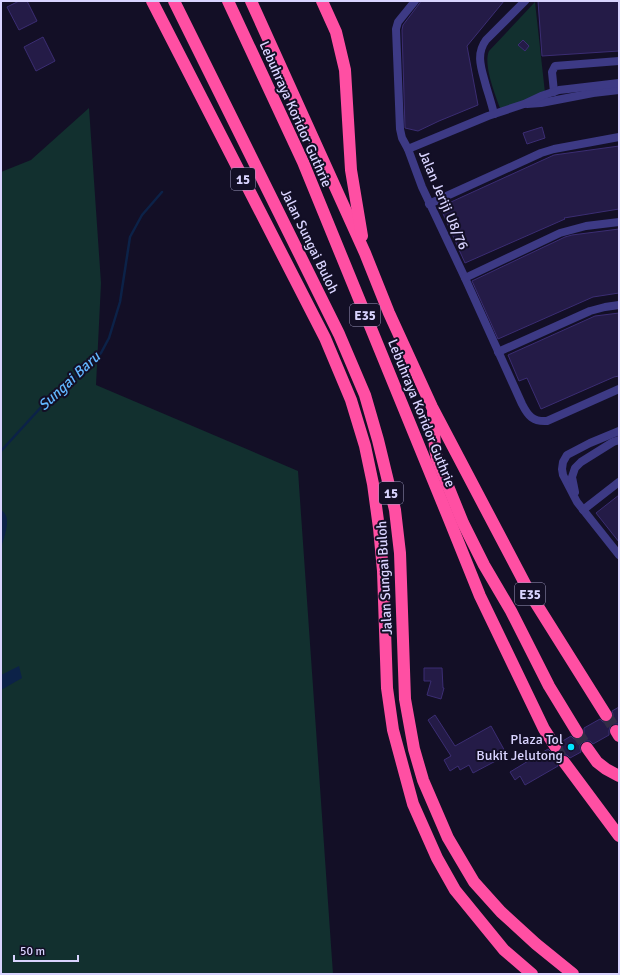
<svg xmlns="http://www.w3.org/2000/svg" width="620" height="975" viewBox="0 0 620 975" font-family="Signika,sans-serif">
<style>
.green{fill:#12302f}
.water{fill:#0c2248}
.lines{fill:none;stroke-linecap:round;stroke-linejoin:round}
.stream{stroke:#0c2248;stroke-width:2.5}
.building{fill:#241b47;stroke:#3b2d73}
.highway-tunnel{stroke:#312d47;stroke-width:12;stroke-dasharray:12 6;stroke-linecap:butt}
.street{stroke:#3d3a85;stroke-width:8}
.highway{stroke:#ff4fa3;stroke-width:12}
.poi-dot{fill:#00e5ff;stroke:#130f26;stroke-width:1.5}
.labels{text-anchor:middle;stroke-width:4;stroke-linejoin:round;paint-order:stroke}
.shield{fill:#130f26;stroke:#9e99be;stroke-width:1}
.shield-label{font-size:13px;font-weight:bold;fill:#d9d4ff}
.street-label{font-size:14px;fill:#d9d4ff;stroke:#130f26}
.poi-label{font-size:14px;fill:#d9d4ff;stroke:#130f26;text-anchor:end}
.water-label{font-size:15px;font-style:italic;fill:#62b6ff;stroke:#130f26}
</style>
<rect width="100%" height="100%" fill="#130f26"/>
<!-- green -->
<g class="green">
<path d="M 535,2 L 545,93 L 506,107 L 500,108 C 495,94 483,64 489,51 Z"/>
<polygon points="89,108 101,283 96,385 298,471 333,974 1,974 1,172 31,160"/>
</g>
<!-- water -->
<g class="water">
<path d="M 1,510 C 13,517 4,537 1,548 Z"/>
<polygon points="19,666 22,678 1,690 1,675"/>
</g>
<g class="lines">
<!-- stream -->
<polyline class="stream" points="1,451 44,404 54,392 88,368 101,353 109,338 120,302 130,237 142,215 162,192"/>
</g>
<!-- building -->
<g class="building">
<polygon points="19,1 27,1 37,21 19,30 7,7"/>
<polygon points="421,1 504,1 467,46 478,105 439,121 418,131 405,128 402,30 403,25 419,4"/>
<polygon points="538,1 619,1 619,51 542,56"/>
<polygon points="43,37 55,61 36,71 24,47"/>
<polygon points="523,40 529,46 525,51 518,45"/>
<polygon points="542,127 545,138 527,144 523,133"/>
<polygon points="619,146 619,209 564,218 565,219 465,263 440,207 554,155"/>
<polygon points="619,229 619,293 593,297 498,339 472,281 565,237 572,235"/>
<polygon points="619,313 619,376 614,377 541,409 527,378 519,381 508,355 595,316"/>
<polygon points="619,495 619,542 596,513"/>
<polygon points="424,668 442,668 443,688 444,688 441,699 427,695 431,681 424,681"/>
<polygon points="619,707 619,724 612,724 610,727 609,731 609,735 593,744 590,741 586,741 583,742 580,745 580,748 581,752 570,758 567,755 564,755 560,756 557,759 557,762 558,766 525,785 520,776 515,780 510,772 548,749 552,753 556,753 559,752 562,749 562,745 561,742 571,736 574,739 581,739 584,735 584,728 600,719 603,722 610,722 613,718 613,714 612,711"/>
<polygon points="435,715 455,746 491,726 507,755 473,773 469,765 460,770 458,766 450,771 444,760 451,756 428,720"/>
</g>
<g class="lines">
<!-- highway-tunnel -->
<g class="highway-tunnel">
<polyline points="606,715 616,731"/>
<polyline points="577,732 587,748"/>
<polyline points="555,746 564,762"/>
</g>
<!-- street -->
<g class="street">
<path d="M 415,1 L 398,22 L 396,29 L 400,129 L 402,138 L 408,149 L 422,187 L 465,278 L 522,404 C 528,416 533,422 547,421 L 619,389"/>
<polyline points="554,92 552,72 555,66 619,61"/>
<polyline points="527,104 541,103 593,93 619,90"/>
<path d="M 494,114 C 492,105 489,96 486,86 C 482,70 475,55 486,40 L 525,1"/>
<polyline points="408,149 488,116 524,104 541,96 559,90 568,89 619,83"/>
<polyline points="429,204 541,153 554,149 619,137"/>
<polyline points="465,278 560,233 586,226 619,222"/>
<polyline points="498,352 590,311 605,307 619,305"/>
<polyline points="619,431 590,443 567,455 563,462 562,469 563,475 577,502 619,555"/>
<polyline points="575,492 572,477 575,468 581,462 613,442 619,440"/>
<polyline points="583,510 619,482"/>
</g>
<!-- highway -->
<g class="highway">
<polyline points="152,1 325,338 351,400 365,446 373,484 379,528 383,571 387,688 393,730 413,804 437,858 455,890 504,950 532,974"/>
<polyline points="174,1 339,334 365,395 378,440 395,510 400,553 405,699 414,749 423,780 448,838 474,882 501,912 536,944 573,974"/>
<polyline points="228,1 303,162 449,519 480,596 544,729 555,746"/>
<polyline points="251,1 365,253 389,313 432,407 532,597 606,715"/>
<polyline points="322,1 336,32 345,70 351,170 362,236"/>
<polyline points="433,412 435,448 437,459 463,523 484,565 511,611 549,686 577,732"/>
<polyline points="616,731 619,736"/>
<polyline points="587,748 597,762 606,769 619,776"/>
<polyline points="564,762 619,836"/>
</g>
</g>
<!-- markers -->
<circle class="poi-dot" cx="571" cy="747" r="4"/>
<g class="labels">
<!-- shield labels -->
<g class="shield">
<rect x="231" y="168" width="24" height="22" rx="3"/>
<rect x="350" y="304" width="30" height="22" rx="3"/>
<rect x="379" y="482" width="24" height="22" rx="3"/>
<rect x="515" y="583" width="30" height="22" rx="3"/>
</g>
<g class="shield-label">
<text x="243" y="184">15</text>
<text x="365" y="320">E35</text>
<text x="391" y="498">15</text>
<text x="530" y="599">E35</text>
</g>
<!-- street labels -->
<g class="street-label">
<text transform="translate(296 114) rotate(66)" y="5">Lebuhraya Koridor Guthrie</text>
<text transform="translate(444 200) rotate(67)" y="5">Jalan Jeriji U8/76</text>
<text transform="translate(310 241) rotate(64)" y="5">Jalan Sungai Buloh</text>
<text transform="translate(422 413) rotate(68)" y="5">Lebuhraya Koridor Guthrie</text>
<text transform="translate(384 578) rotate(-93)" y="5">Jalan Sungai Buloh</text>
</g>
<!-- poi labels -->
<g class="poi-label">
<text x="563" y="744">Plaza Tol<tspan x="563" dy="16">Bukit Jelutong</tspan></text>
</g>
<!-- water labels -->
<g class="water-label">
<text transform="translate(69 381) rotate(-43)" y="5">Sungai Baru</text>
</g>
</g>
<!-- border -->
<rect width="620" height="975" fill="none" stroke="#d9d4ff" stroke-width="4"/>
<!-- scale -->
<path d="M14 955v6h64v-6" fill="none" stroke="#d9d4ff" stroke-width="2"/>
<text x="20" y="955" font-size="12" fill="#d9d4ff" stroke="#130f26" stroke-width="3" paint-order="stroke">50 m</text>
</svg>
